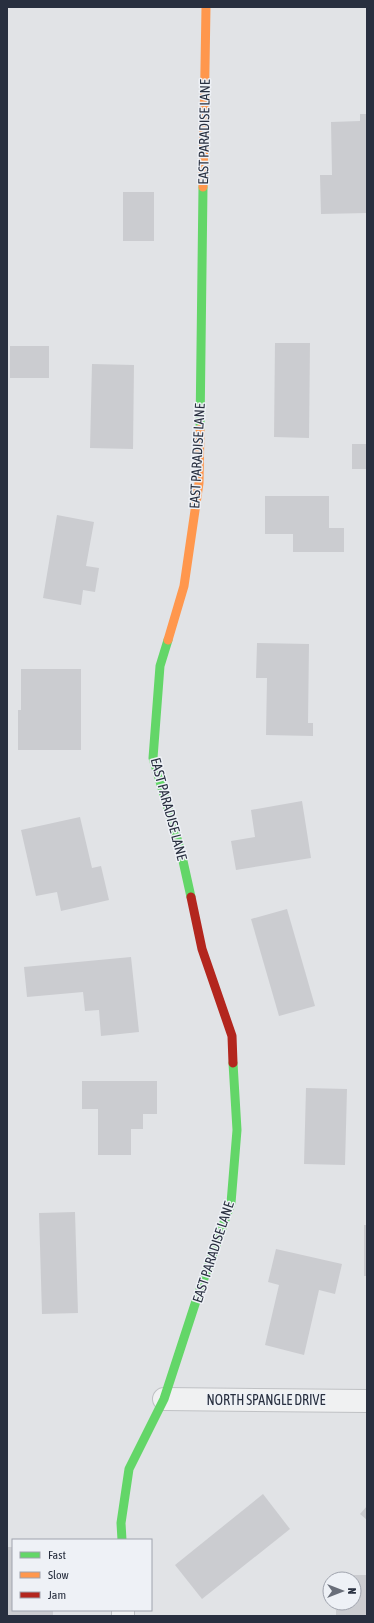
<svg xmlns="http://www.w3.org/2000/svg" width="374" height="1623" viewBox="0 0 374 1623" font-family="'Asap Condensed',sans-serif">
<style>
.building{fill:#cbccd0}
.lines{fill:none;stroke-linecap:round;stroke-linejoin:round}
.street-casing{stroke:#bfc1c4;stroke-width:24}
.street{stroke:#f0f1f2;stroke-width:22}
.fast{stroke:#63d668;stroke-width:9}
.slow{stroke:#ff974d;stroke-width:9}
.jam{stroke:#b3261e;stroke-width:9}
.labels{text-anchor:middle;stroke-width:3;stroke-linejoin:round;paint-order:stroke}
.street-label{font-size:14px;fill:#282f3f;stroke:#eef1f6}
</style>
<rect width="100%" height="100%" fill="#e1e3e6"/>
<!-- building -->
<g class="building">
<polygon points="360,114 367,114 367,213 321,214 320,175 332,175 331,122 360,121"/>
<rect x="123" y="192" width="31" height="49"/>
<polygon points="275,343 310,343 309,438 274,437"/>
<rect x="10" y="346" width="39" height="32"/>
<polygon points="92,364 134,365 133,449 90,448"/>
<rect x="352" y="444" width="15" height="25"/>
<polygon points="265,496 329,496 329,528 344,528 344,552 293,552 293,534 265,534"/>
<polygon points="57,515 94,522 86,566 99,568 95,592 83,590 81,605 43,598"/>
<polygon points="257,643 309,644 308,723 313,723 313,736 266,735 267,678 256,678"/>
<polygon points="21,669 81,669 81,750 18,750 18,710 21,710"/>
<polygon points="302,801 311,858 236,870 231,841 255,837 251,810"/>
<polygon points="80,817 92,868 101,866 109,900 61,911 57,892 36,896 21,830"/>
<polygon points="287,909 315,1006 279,1016 251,919"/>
<polygon points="131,957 139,1032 101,1036 99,1010 85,1011 83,992 27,997 24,967"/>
<polygon points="82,1081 157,1081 157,1114 143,1114 143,1129 131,1129 131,1155 98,1155 98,1109 82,1109"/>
<polygon points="306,1088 347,1089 345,1165 304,1164"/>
<polygon points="75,1212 78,1313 42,1314 39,1213"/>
<rect x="364" y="1225" width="3" height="51"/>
<polygon points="276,1249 342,1264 335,1294 319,1290 304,1355 265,1345 279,1285 268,1282"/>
<polygon points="263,1494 290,1529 202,1599 175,1565"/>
<polygon points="367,1506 367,1520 360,1514"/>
<polygon points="7,1547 13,1547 13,1610 53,1610 53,1616 7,1616"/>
<polygon points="348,1575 367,1575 367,1616 336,1616 336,1610 348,1610 348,1603 354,1603 354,1579 348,1579"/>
</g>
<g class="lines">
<defs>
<g id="street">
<polyline points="164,1399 367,1401"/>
<polyline points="123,1610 123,1616"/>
</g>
</defs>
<!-- street casing -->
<use href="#street" class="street-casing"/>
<!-- street -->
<use href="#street" class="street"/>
<!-- fast -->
<g class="fast">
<polyline points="200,429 203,187"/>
<polyline points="168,640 160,666 153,758 181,852 191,897"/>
<polyline points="122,1540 121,1523 129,1469 164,1399 196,1301 231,1203 237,1130 233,1063"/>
</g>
<!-- slow -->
<g class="slow">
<polyline points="203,187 206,7"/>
<polyline points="168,640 184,586 199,483 200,429"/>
</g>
<!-- jam -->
<polyline class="jam" points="191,897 202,949 232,1036 233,1063"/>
</g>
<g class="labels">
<!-- street labels -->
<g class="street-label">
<text transform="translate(204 132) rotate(-89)" y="5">EAST PARADISE LANE</text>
<text transform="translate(197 456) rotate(-87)" y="5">EAST PARADISE LANE</text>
<text transform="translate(169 809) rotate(75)" y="5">EAST PARADISE LANE</text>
<text transform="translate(213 1252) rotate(-72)" y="5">EAST PARADISE LANE</text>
<text x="266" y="1405">NORTH SPANGLE DRIVE</text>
</g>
</g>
<!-- border -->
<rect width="374" height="1623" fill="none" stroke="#282f3f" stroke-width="16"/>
<!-- legend -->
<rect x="12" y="1539" width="140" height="72" fill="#eef1f6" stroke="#9fa3ad"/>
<rect x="20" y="1552" width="20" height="6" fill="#63d668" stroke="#9fa3ad"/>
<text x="48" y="1559" font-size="12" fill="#282f3f">Fast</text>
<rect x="20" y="1572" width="20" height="6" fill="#ff974d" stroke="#9fa3ad"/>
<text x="48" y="1579" font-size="12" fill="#282f3f">Slow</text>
<rect x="20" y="1592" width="20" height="6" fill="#b3261e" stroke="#9fa3ad"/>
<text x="48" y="1599" font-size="12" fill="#282f3f">Jam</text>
<!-- north arrow -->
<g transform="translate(342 1591) rotate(90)"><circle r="19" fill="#eef1f6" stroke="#9fa3ad"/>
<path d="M0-3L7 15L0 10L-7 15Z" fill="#696e79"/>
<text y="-6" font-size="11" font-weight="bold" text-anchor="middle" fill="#282f3f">N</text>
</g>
</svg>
